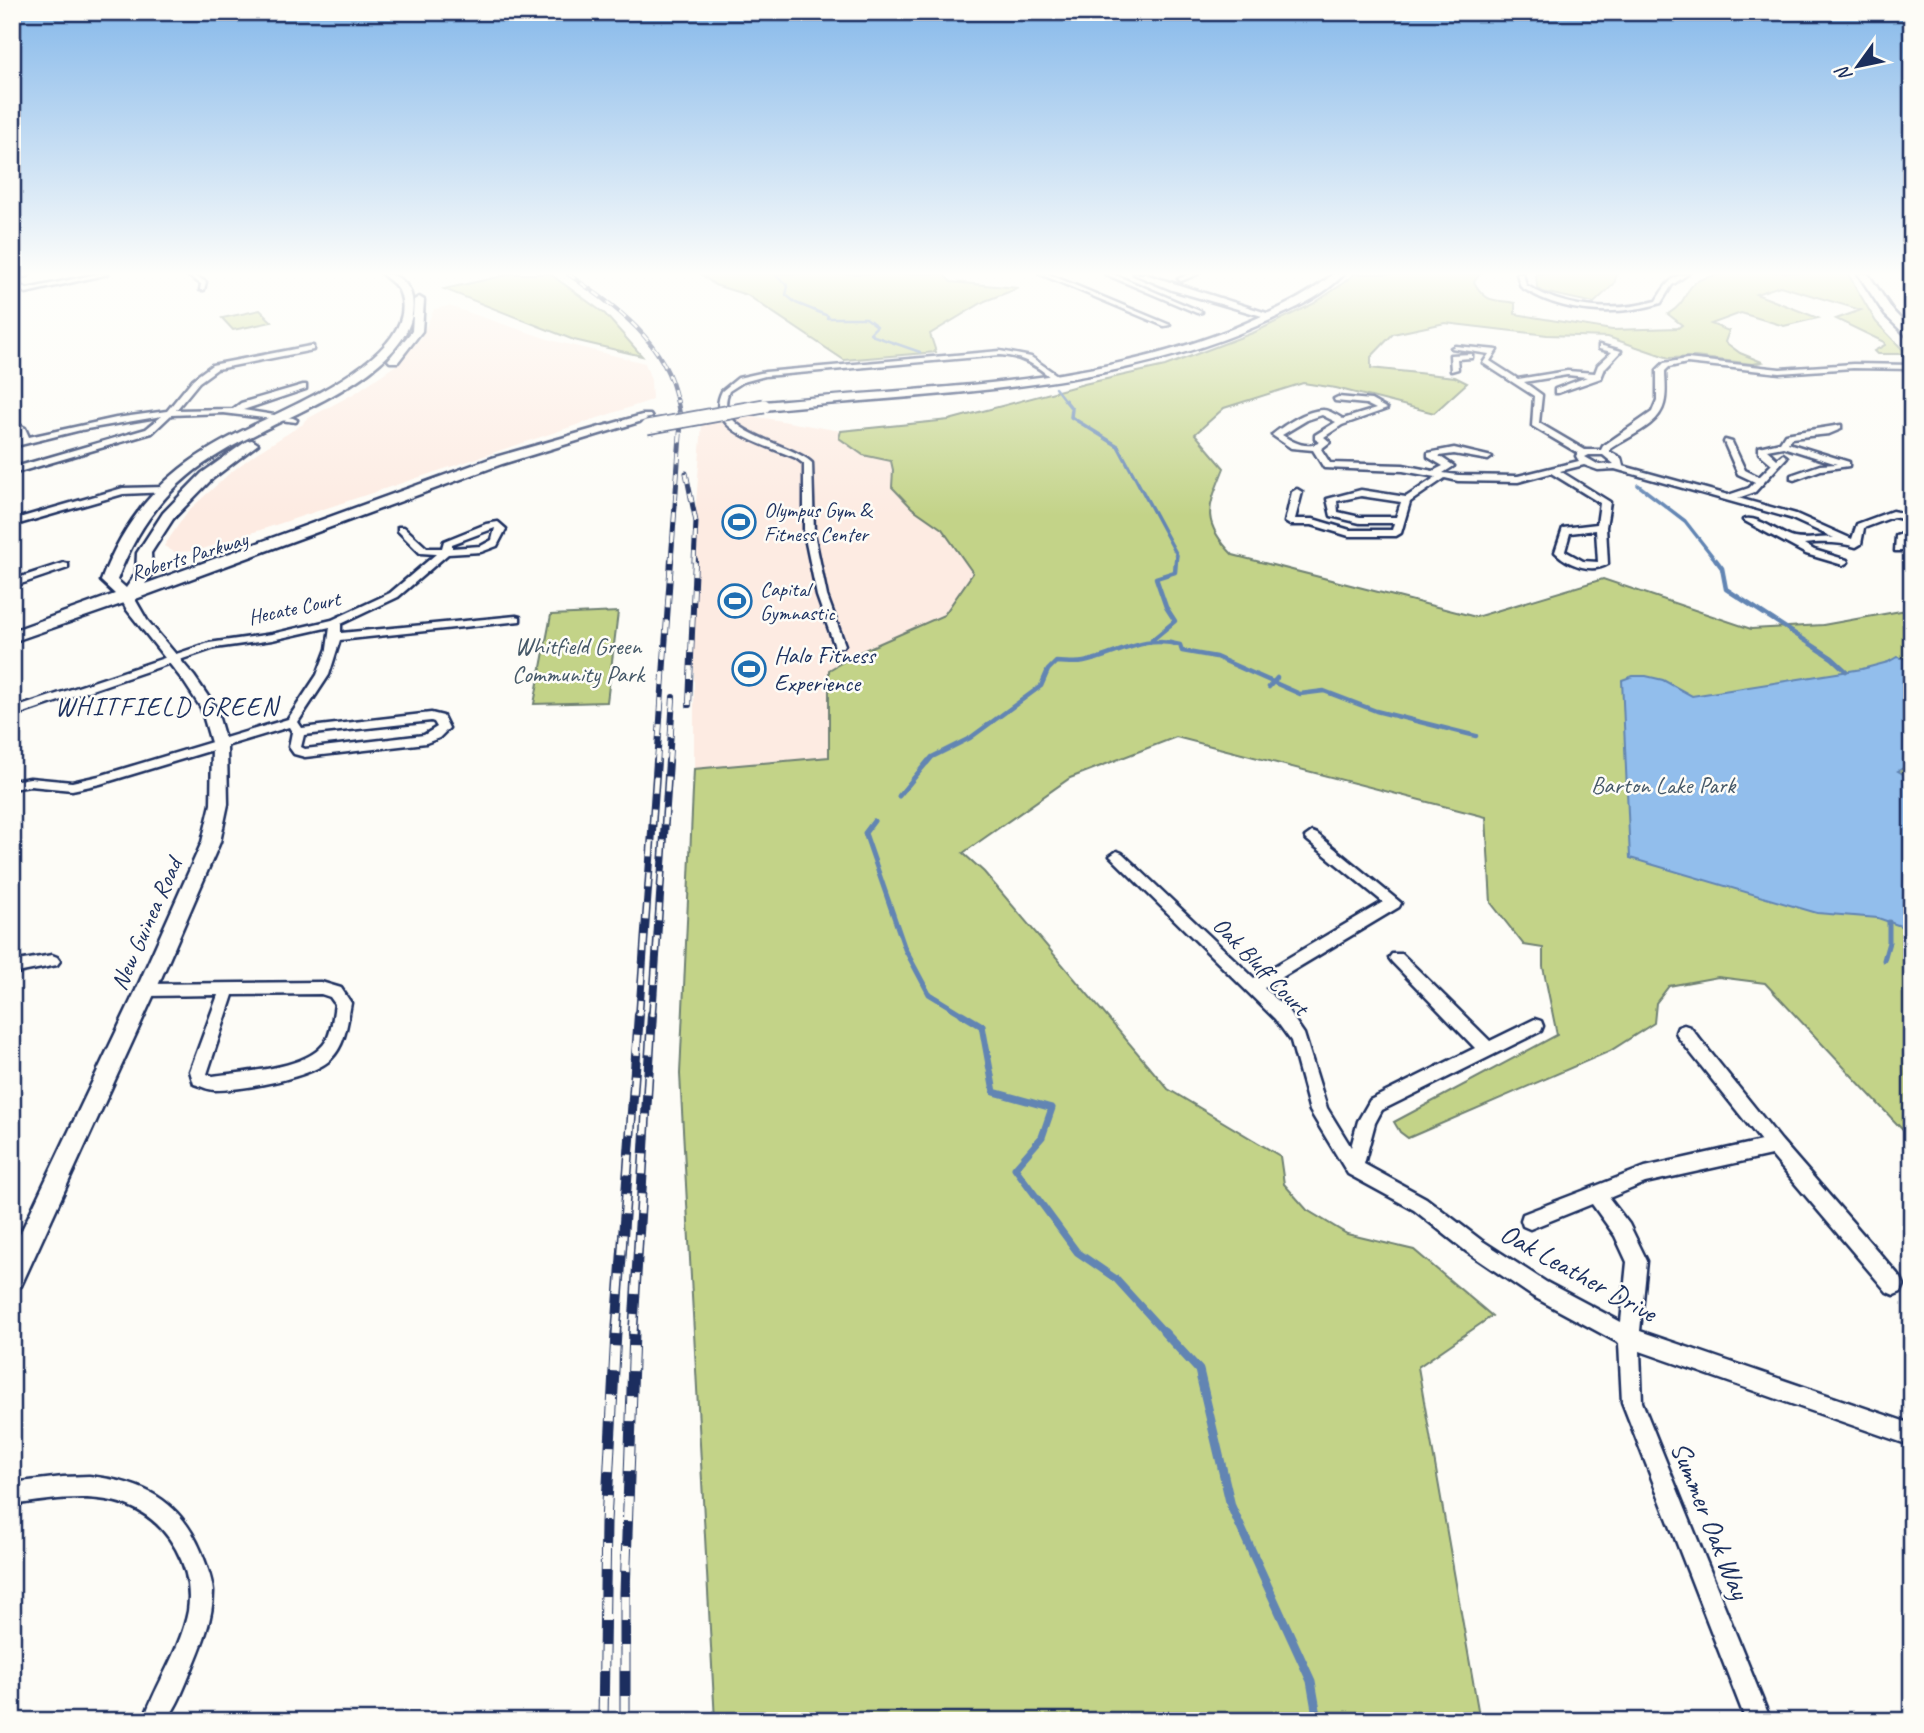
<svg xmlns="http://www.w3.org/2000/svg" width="1924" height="1733" viewBox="0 0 1924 1733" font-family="Caveat,sans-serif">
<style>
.built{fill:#fdebe2}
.green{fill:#c3d388;stroke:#6f8173;stroke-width:2}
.water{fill:#92beec;stroke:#6285b3;stroke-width:2}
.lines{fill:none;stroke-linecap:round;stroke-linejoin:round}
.stream-far5{stroke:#6285b3;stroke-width:2.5}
.stream-far4{stroke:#6285b3;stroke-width:3.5}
.stream-far3{stroke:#6285b3;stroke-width:4.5}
.stream-far2{stroke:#6285b3;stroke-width:5}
.stream-far1{stroke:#6285b3;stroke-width:7}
.stream{stroke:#6285b3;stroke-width:9}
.minor-casing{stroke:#1b2f5e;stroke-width:5}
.tertiary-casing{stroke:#1b2f5e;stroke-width:5}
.secondary-casing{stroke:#1b2f5e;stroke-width:5}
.minor{fill:#fdfcf7;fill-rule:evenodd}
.tertiary{fill:#fdfcf7;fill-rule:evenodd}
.secondary{fill:#fdfcf7;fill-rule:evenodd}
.rail-far5-casing{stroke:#1b2f5e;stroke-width:4.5}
.rail-far4-casing{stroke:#1b2f5e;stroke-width:5}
.rail-far3-casing{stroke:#1b2f5e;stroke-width:6}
.rail-far2-casing{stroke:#1b2f5e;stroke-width:8}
.rail-far1-casing{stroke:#1b2f5e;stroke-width:10}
.rail-casing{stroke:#1b2f5e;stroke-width:11}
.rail-far5{stroke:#fdfcf7;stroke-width:2.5;stroke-dasharray:8;stroke-linecap:butt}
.rail-far4{stroke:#fdfcf7;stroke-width:3.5;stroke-dasharray:10;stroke-linecap:butt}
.rail-far3{stroke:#fdfcf7;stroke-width:4.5;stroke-dasharray:13;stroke-linecap:butt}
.rail-far2{stroke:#fdfcf7;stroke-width:5;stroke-dasharray:16;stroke-linecap:butt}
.rail-far1{stroke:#fdfcf7;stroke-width:7;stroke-dasharray:20;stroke-linecap:butt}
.rail{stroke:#fdfcf7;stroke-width:9;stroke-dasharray:25;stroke-linecap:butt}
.secondary-bridge-casing{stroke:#1b2f5e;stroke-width:17;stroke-linecap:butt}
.secondary-bridge{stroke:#fdfcf7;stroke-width:13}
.labels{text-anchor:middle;stroke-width:5;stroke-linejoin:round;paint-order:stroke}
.far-poi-label{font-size:21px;fill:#1b2f5e;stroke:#fdfcf7;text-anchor:start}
.far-street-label{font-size:21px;fill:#1b2f5e;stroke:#fdfcf7}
.park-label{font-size:24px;fill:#455868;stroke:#fdfcf7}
.poi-label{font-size:24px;fill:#1b2f5e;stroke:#fdfcf7;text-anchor:start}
.street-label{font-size:24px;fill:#1b2f5e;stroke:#fdfcf7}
.neighbourhood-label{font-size:26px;letter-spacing:2px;fill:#1b2f5e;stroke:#fdfcf7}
.near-street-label{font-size:28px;fill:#1b2f5e;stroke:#fdfcf7}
</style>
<rect width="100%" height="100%" fill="#fdfcf7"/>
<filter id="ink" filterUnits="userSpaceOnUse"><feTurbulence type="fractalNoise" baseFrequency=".0143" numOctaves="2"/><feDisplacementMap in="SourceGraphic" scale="14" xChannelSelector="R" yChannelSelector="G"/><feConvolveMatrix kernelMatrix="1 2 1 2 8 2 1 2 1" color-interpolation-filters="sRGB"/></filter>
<g filter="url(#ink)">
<!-- built -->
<g class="built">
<polygon points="449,306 554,341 645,363 651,380 652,400 197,551 174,552 164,546 188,511 230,473 255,454 303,424 305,420 355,393 396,365 421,338 434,309"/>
<polygon points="746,415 841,431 839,438 863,455 891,461 912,508 942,529 973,572 944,615 860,652 829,670 830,757 694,769 694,531 702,424"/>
</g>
<!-- green -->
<g class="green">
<polygon points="512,274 550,274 605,314 642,356 574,340 444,289"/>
<polygon points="701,274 943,274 951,282 1019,288 985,301 930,334 936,352 844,360 747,295 715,285"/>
<path d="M 1354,274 L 1480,274 L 1474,282 C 1486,304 1495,299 1515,303 L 1515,314 L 1612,330 L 1678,328 L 1682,325 L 1668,314 C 1688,302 1684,290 1696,282 C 1721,266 1815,274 1848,274 L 1876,322 L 1907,354 L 1877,354 L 1874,351 L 1885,345 L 1884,342 L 1836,319 L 1861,310 L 1780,286 L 1756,294 L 1818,318 L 1784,326 L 1741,313 L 1711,324 L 1729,331 L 1725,342 L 1740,353 L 1762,362 L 1753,364 L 1695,357 L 1669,358 L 1608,337 L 1547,335 L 1445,323 L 1393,334 L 1371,357 L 1371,368 L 1455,377 L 1467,383 L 1434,413 L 1336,388 L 1303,383 L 1224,408 L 1195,434 L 1224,468 C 1208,508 1200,521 1233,555 L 1476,617 L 1603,579 L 1751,629 L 1823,625 L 1912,609 L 1912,1140 L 1765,983 L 1718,977 L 1669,986 L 1656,1003 L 1654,1023 L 1610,1051 L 1408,1138 L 1400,1132 L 1394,1122 L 1557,1035 L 1543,967 L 1543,948 L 1524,945 L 1491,903 L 1486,817 L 1176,737 L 1070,778 L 963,853 L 984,872 L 1168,1089 L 1280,1156 L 1284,1184 L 1307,1210 L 1347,1234 L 1414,1250 L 1492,1316 L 1418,1367 L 1480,1721 L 715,1721 L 680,1074 L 694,769 L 829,757 L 829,670 L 860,652 L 944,615 L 973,573 L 942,529 L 912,508 L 892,487 L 893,470 L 891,461 L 863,455 L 839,438 L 841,431 L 949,420 L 1084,384 L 1165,366 L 1255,332 L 1313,304 L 1341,285 Z"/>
<polygon points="1536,274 1617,274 1614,284 1594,303 1543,292 1537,287"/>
<polygon points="260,310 272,322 233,330 222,318"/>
<polygon points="618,612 607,702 534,704 551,615"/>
</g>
<!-- water -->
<polygon class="water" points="1897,657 1912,660 1912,763 1898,771 1912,779 1912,930 1878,918 1817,913 1630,858 1622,680 1633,676 1646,676 1663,680 1692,696 1862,669 1888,662"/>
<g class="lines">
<!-- stream-far5 -->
<g class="stream-far5">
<polyline points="774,274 788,286 786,295 796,303 828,316 827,318 866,318 877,326 870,333 874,336 920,352"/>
<polyline points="1055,388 1066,402"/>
</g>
<!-- stream-far4 -->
<g class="stream-far4">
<polyline points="1065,400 1072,409 1071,417 1118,446 1177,555 1176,562"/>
<polyline points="1638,485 1685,521 1717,562"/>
</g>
<!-- stream-far3 -->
<g class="stream-far3">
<polyline points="1716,560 1722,568 1726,589 1832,658 1846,671"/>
<polyline points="1152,640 1175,621 1166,607 1156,578 1175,572 1176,560"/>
<polyline points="1269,687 1277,678"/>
<path d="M 927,763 L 932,757 L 970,738 L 1041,686 L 1048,670 L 1056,662 C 1065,662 1075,664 1084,662 C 1119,655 1143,634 1180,645 L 1182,651 L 1216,657 L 1300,694 L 1324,691 L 1376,711 L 1476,736"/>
</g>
<!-- stream-far2 -->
<g class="stream-far2">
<polyline points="899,796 928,761"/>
<polyline points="874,821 865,833 905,949 929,994 965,1016"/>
<polyline points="1884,960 1889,942 1889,922"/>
</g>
<!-- stream-far1 -->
<polyline class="stream-far1" points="962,1014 982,1026 994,1092 1052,1108 1042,1137 1015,1168 1077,1252 1116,1279 1166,1334"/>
<!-- stream -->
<polyline class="stream" points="1164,1332 1199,1370 1231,1506 1311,1681 1318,1721"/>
<defs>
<g id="minor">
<polygon points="97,274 108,274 26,293 12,285 12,280 27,289"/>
<polygon points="185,274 192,274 206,282 204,290 200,290 201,284"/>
<polygon points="1040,274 1048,274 1170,325 1164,326"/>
<polygon points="1105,274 1113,274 1202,312 1197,313"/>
<polygon points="1189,274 1198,274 1181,281 1178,279"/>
<path d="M 1517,274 L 1523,274 L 1526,285 C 1564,309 1614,313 1656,301 C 1664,288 1672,274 1688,274 L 1672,285 L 1661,303 C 1615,317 1562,314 1521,287 Z"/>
<path d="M 1599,345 L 1621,351 L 1605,368 L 1601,378 L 1558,393 L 1555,393 L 1555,389 L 1587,377 L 1567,375 L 1524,382 L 1542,395 L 1539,423 L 1585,450 L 1601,450 L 1603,446 L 1652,412 L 1657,400 L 1657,370 L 1664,363 L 1687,359 L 1780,369 L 1853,364 L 1912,365 L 1912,369 L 1853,368 L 1780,373 L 1687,363 L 1669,367 L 1665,371 C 1665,381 1667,393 1664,404 C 1659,426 1627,437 1610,449 L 1610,452 L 1621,458 L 1623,466 L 1728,495 L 1749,488 L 1755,482 L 1738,474 L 1724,442 L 1725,440 L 1732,442 L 1745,470 L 1759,477 L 1772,464 L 1759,453 L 1759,447 L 1780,442 L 1785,434 L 1841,425 L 1841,429 L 1829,434 L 1791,438 L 1788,443 L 1849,462 L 1849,466 L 1821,470 L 1794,480 L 1791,479 L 1791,475 L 1820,465 L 1837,464 L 1783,447 L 1767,450 L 1777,459 L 1783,454 L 1787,457 L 1755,492 L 1738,498 L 1796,514 L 1852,539 L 1857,524 L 1892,511 L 1912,515 L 1912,521 L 1893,517 L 1864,528 L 1861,544 L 1856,547 C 1840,542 1821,542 1804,544 L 1814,550 L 1847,560 L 1848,562 L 1843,565 L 1806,554 L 1743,520 C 1755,513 1781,535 1794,538 C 1806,541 1821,536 1834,538 L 1790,518 L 1615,469 L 1598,470 L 1584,465 L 1560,471 L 1610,502 L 1606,527 L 1608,564 C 1592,574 1568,565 1555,552 L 1563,528 L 1597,524 L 1600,503 L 1551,473 L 1518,482 L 1458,481 L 1445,478 L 1410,502 L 1401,533 L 1396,536 L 1349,536 L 1312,525 L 1290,525 L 1285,522 L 1292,492 L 1297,489 L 1302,492 L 1295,519 L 1313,519 L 1350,530 L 1392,530 L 1394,523 L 1360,523 L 1331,516 L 1327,499 L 1361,490 L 1406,497 L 1436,477 L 1403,471 L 1324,468 L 1313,450 L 1291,448 L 1272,435 C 1284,425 1306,410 1323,410 C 1329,410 1338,416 1343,419 L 1376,409 L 1366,404 L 1335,401 L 1334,399 L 1338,397 L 1371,400 L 1387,409 L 1342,425 L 1324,437 L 1330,442 L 1321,449 L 1330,463 L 1403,465 L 1433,471 L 1443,466 L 1428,457 L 1428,453 L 1454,448 L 1492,457 L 1488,460 L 1454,454 L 1439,456 L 1454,466 L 1443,473 L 1458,475 L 1518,476 L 1579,461 L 1576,456 L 1578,453 L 1532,426 L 1534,396 L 1483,363 L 1489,354 L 1451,348 L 1455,346 L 1497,350 L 1490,361 L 1518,379 L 1567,371 L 1595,373 L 1598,365 L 1612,352 L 1599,349 ZM 1322,415 L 1336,422 L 1315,435 L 1315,439 L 1320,442 C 1307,450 1293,442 1282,435 L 1307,420 ZM 1589,455 L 1603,455 L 1614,464 L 1599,465 L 1585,457 ZM 1361,496 L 1401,502 L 1396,517 L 1360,517 L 1338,512 L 1337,501 ZM 1596,530 L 1598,562 L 1583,561 L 1565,551 L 1570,533 Z"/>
<polygon points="310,346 313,346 313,350 217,369 199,382 176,410 233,409 241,403 303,385 306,385 306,389 243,410 293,418 297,420 296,422 223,413 171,415 152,433 12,474 12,468 146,429 162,416 81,430 12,447 12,441 21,439 18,431 12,427 12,421 25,428 29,437 116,418 167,411 193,379 212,365"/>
<path d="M 1000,351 L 1031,357 L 1057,375 L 1050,377 C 1035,364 1020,356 1000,355 L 765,376 L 743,382 L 729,391 C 710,434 791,442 812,463 L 814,533 L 827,596 L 845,645 L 843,647 L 835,647 L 817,596 L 804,533 L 804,464 L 796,458 C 770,446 702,431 722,391 L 738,378 L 765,372 Z"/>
<polygon points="1472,354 1472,358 1457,359 1458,369 1451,371 1450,355"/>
<polygon points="165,487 170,490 168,492 123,494 12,526 12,520 123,488"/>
<path d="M 498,522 L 506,529 L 497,546 L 481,552 L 448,554 L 398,597 L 341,624 L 341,633 L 516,616 L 520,617 L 520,621 L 340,640 L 329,675 L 298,722 L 302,728 L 431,713 L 443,716 L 449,728 L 439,738 L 426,743 L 305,757 L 294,754 L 289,747 L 292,732 L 289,727 L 100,784 L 72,790 L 30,786 L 12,789 L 12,781 L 30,778 L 72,782 L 99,776 L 288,719 L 317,675 L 327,649 L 330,627 L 272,640 L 215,648 L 12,717 L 12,709 L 209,643 L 272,634 L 332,620 L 390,593 L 436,554 L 420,553 L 398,531 L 398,527 L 404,527 L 427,548 L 442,548 L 444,541 L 486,524 ZM 495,528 L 492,540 L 481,546 L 452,548 L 452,544 ZM 431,721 L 434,722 L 437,727 L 424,735 L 305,749 L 301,747 L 304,735 Z"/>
<polygon points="1912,531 1912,537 1904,540 1903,551 1895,551 1896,536"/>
<polygon points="64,563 68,564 68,568 12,587 12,580"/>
<polygon points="1312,832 1317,834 1401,903 1399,907 1264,988 1287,1009 1304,1034 1327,1108 1351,1147 1358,1121 1370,1100 1475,1048 1392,962 1389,958 1392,954 1402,954 1490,1041 1535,1019 1541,1021 1543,1026 1541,1031 1382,1110 1375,1123 1364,1164 1426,1198 1481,1240 1546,1282 1621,1322 1627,1262 1615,1236 1592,1204 1530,1229 1523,1226 1521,1220 1523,1214 1645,1167 1761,1141 1678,1037 1676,1032 1678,1027 1684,1025 1690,1027 1781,1140 1901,1278 1904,1285 1901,1292 1894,1295 1887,1292 1771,1155 1645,1183 1609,1198 1629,1224 1647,1261 1640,1331 1912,1424 1912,1446 1640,1351 1642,1402 1771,1721 1746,1721 1622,1402 1619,1343 1532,1296 1467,1252 1414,1210 1348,1174 1310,1111 1291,1041 1275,1019 1110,856 1117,851 1122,853 1254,978 1383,902 1307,840 1305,837"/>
<polygon points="52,955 57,957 60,961 57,965 12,974 12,962"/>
<path d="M 321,982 L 341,988 L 351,1003 C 347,1023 346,1044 331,1059 C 312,1078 242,1090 215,1090 C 208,1090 201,1086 194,1084 L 190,1071 L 218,995 L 146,996 L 140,994 L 138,990 L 140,986 L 146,984 ZM 321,994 L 330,997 L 335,1004 C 333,1016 332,1031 326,1041 C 308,1070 244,1071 213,1076 L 207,1074 L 233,995 Z"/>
<path d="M 89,1476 C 143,1482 179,1499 201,1551 C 206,1564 212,1578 213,1592 C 213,1619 202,1645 192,1669 C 185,1685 177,1709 165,1721 L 150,1720 L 147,1711 C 160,1678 181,1647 188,1611 C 191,1589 187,1569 176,1549 C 140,1485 75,1496 12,1505 L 12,1483 L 63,1477 Z"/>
</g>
<g id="tertiary">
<polygon points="29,274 28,276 12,279 12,275"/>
<polygon points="1134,274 1145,274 1276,316 1269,318 1172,290"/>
<polygon points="127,593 132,594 147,620 194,676 216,708 227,746 228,804 220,842 156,990 21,1286 12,1290 12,1251 136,990 202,842 211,804 212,746 201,708 184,682 127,610 120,597"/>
</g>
<g id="secondary">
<path d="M 382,274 C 397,273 409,283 412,298 C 423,364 301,410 256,434 C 232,446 208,459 188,476 C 155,503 132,540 117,580 L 126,588 L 136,574 L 137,553 L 163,513 L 202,473 L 247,441 L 252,440 L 258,444 L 212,479 L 173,519 L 151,553 L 152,574 L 145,584 L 492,458 L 642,415 L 650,415 L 652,418 L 502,464 L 133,600 L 12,642 L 12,631 L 115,594 L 101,581 C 117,538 143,498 180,469 C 200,453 224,440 248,428 C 288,407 423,354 400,293 C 397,284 388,280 382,274 Z"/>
<path d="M 1333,274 L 1344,274 C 1324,296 1294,309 1268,321 C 1111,393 933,392 764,410 L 758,406 L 764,402 C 928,386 1103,388 1255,319 C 1283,307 1310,294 1333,274 Z"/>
<polygon points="1858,274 1868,274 1893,311 1912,331 1912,341 1885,315"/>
<polygon points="419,297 424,300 422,331 398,362 390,362 388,360 412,331 414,300"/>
</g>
</defs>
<!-- minor casing -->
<use href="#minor" class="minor-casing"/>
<!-- tertiary casing -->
<use href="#tertiary" class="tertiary-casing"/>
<!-- secondary casing -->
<use href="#secondary" class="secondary-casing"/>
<!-- minor -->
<use href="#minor" class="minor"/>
<!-- tertiary -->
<use href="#tertiary" class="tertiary"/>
<!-- secondary -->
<use href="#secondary" class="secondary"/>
<defs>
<path id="rail-far5" d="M 568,274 C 616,307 666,341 677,402"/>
<g id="rail-far4">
<polyline points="686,473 696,522 694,562"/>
<polyline points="671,562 681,421 677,400"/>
</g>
<g id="rail-far3">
<polyline points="689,705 695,560"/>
<polyline points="657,763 671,560"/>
<polyline points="669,763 673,697"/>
</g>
<g id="rail-far2">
<polyline points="639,1016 657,761"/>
<polyline points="652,1016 669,761"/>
</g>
<g id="rail-far1">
<polyline points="616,1334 639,1014"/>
<polyline points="633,1334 652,1014"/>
</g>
<g id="rail">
<polyline points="603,1721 606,1522 616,1332"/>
<polyline points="625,1721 625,1593 634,1332"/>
</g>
</defs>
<!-- rail-far5 casing -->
<use href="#rail-far5" class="rail-far5-casing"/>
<!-- rail-far4 casing -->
<use href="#rail-far4" class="rail-far4-casing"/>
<!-- rail-far3 casing -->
<use href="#rail-far3" class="rail-far3-casing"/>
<!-- rail-far2 casing -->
<use href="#rail-far2" class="rail-far2-casing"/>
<!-- rail-far1 casing -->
<use href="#rail-far1" class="rail-far1-casing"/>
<!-- rail casing -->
<use href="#rail" class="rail-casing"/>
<!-- rail-far5 -->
<use href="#rail-far5" class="rail-far5"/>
<!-- rail-far4 -->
<use href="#rail-far4" class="rail-far4"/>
<!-- rail-far3 -->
<use href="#rail-far3" class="rail-far3"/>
<!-- rail-far2 -->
<use href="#rail-far2" class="rail-far2"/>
<!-- rail-far1 -->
<use href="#rail-far1" class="rail-far1"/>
<!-- rail -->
<use href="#rail" class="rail"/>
<defs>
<polyline id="secondary-bridge" points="647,427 764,406"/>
</defs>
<!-- secondary-bridge casing -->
<use href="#secondary-bridge" class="secondary-bridge-casing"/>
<!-- secondary-bridge -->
<use href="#secondary-bridge" class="secondary-bridge"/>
</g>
</g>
<!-- sky -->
<linearGradient id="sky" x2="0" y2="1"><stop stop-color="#85b8ea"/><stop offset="0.53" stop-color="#fefefb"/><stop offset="1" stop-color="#fefefb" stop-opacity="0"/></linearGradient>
<rect width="1924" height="516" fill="url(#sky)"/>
<!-- icons -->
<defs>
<symbol id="stadium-ring" viewBox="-11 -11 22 22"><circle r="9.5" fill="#fdfcf7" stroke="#1f6fb2" stroke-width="1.5"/><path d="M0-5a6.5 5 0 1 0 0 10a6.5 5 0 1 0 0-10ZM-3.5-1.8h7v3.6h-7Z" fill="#1f6fb2"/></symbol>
</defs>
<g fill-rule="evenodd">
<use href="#stadium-ring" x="720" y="503" width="38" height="38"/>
<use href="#stadium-ring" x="716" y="582" width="38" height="38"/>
<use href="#stadium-ring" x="730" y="650" width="38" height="38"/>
</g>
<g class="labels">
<!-- far-poi labels -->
<g class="far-poi-label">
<text x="764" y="517">Olympus Gym &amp;<tspan x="764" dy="24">Fitness Center</tspan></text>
<text x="760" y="596">Capital<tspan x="760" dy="24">Gymnastic</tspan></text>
</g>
<!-- far-street labels -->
<g class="far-street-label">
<text transform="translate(189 556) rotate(-17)" y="7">Roberts Parkway</text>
<text transform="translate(294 608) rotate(-12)" y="7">Hecate Court</text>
</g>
<!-- park labels -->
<g class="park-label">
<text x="578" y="654">Whitfield Green<tspan x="578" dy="28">Community Park</tspan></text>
<text x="1663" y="793">Barton Lake Park</text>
</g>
<!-- poi labels -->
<g class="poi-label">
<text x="774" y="663">Halo Fitness<tspan x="774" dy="28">Experience</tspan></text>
</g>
<!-- street labels -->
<g class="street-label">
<text transform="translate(146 924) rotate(-66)" y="8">New Guinea Road</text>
<text transform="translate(1261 966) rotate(46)" y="8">Oak Bluff Court</text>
</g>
<!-- neighbourhood labels -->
<g class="neighbourhood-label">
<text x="167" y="715">WHITFIELD GREEN</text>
</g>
<!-- near-street labels -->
<g class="near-street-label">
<text transform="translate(1579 1272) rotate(29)" y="10">Oak Leather Drive</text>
<text transform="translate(1711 1520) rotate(68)" y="10">Summer Oak Way</text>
</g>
</g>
<!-- margin -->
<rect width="1924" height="1733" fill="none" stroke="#fdfcf7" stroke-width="42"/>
<rect x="21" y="21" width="1882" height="1691" fill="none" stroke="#1b2f5e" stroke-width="2.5" filter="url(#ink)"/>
<!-- north arrow -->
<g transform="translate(1858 66) rotate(237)" stroke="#fdfcf7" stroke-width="5" paint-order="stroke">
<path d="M0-5L12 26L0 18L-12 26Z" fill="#1b2f5e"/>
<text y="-10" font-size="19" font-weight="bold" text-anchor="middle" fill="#1b2f5e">N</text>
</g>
</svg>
